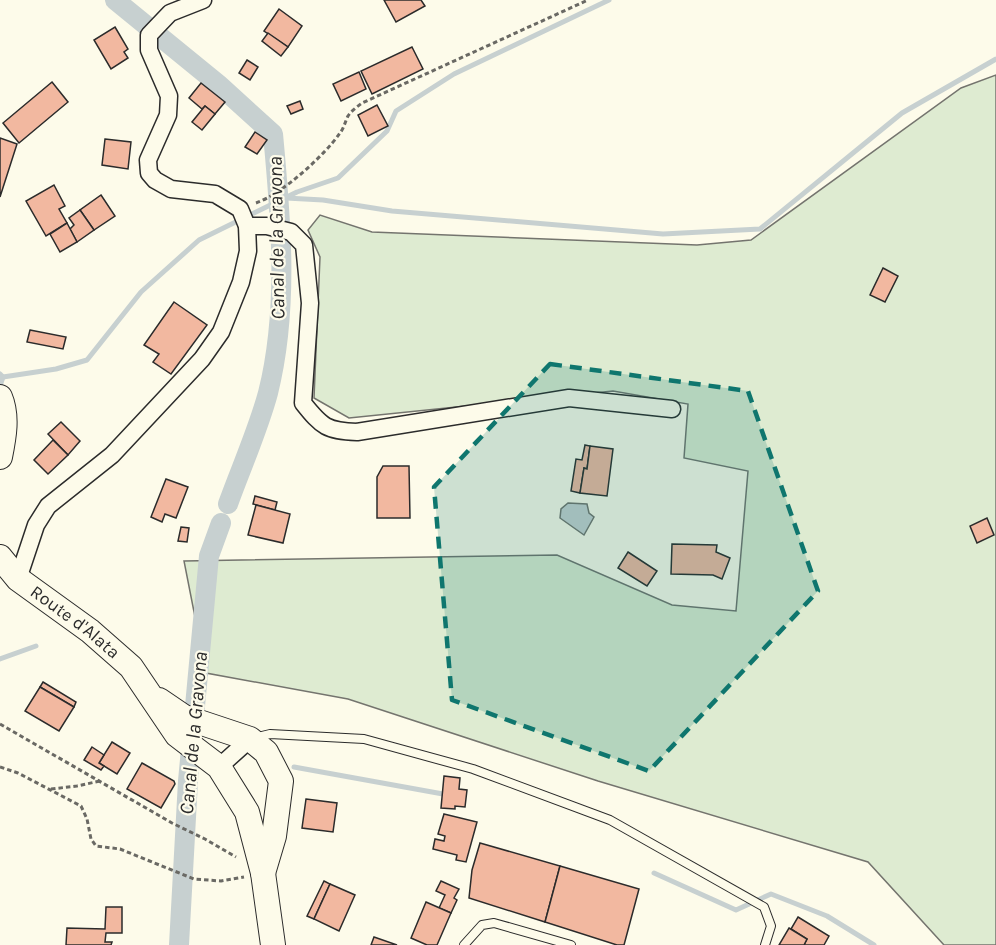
<svg xmlns="http://www.w3.org/2000/svg" width="996" height="945" viewBox="0 0 996 945" font-family="Karla,sans-serif">
<style>
.green{fill:#deebd1;stroke:#74746e;stroke-width:1.5}
.water{fill:#c7d0d0;stroke:#74746e;stroke-width:1.5}
.lines{fill:none;stroke-linecap:round;stroke-linejoin:round}
.stream{stroke:#c7d0d0;stroke-width:5}
.canal{stroke:#c7d0d0;stroke-width:20}
.building{fill:#f2b8a0;stroke:#2b2b2b;stroke-width:1.5}
.lane-casing{stroke:#2b2b2b;stroke-width:10}
.street-casing{stroke:#2b2b2b;stroke-width:19}
.secondary-casing{stroke:#2b2b2b;stroke-width:26}
.path{stroke:#6a6964;stroke-width:3;stroke-dasharray:4.5 3;stroke-linecap:butt}
.lane{stroke:#fdfbea;stroke-width:8}
.street{stroke:#fdfbea;stroke-width:16}
.secondary{stroke:#fdfbea;stroke-width:24}
.marked{fill:#0f766e;fill-opacity:0.2;stroke:#0f766e;stroke-width:4.5;stroke-dasharray:12 8;stroke-linejoin:round}
.labels{text-anchor:middle;stroke-width:4.5;stroke-linejoin:round;paint-order:stroke}
.street-label{font-size:18px;fill:#2b2b2b;stroke:#fdfbea}
.water-label{font-size:20px;font-style:italic;fill:#2b2b2b;stroke:#fdfbea}
</style>
<rect width="100%" height="100%" fill="#fdfbea"/>
<!-- green -->
<polygon class="green" points="996,75 996,945 944,945 868,862 598,781 348,699 206,673 184,561 557,555 672,605 736,611 748,471 684,458 688,404 613,391 349,418 314,398 320,257 308,230 320,215 372,232 697,245 751,240 961,88"/>
<!-- water -->
<polygon class="water" points="568,503 587,504 589,513 594,517 584,535 560,518 561,509"/>
<g class="lines">
<!-- stream -->
<g class="stream">
<polyline points="286,198 323,200 392,211 663,234 760,229 902,113 996,59"/>
<polyline points="0,374 3,377 0,386"/>
<polyline points="3,377 56,369 87,360 141,292 199,240 297,192 338,178 387,131 396,111 454,74 609,0"/>
<polyline points="0,659 36,646"/>
<polyline points="294,767 443,794"/>
<polyline points="654,873 736,910 771,894 827,916 874,945"/>
</g>
<!-- canal -->
<g class="canal">
<path d="M 115,0 L 218,84 L 273,134 C 281,219 289,309 268,393 C 258,430 241,468 228,504"/>
<polyline points="179,945 188,781 209,556 221,523"/>
</g>
</g>
<!-- building -->
<g class="building">
<polygon points="384,0 421,0 425,6 396,22"/>
<polygon points="279,9 302,26 288,47 264,31"/>
<polygon points="115,27 128,49 124,52 128,58 111,69 94,40"/>
<polygon points="268,33 288,47 281,56 262,41"/>
<polygon points="412,47 423,69 372,94 361,71"/>
<polygon points="247,60 258,67 250,80 239,73"/>
<polygon points="359,72 366,89 341,101 333,84"/>
<polygon points="52,82 68,102 19,143 3,123"/>
<polygon points="201,83 225,102 215,114 205,106 202,109 189,98"/>
<polygon points="300,101 303,109 291,114 287,106"/>
<polygon points="377,105 388,126 368,136 358,115"/>
<polygon points="205,106 215,114 202,130 192,122"/>
<polygon points="255,132 267,140 257,154 245,147"/>
<polygon points="0,138 17,144 0,197"/>
<polygon points="105,139 131,142 128,169 102,165"/>
<polygon points="54,185 65,206 59,209 67,223 46,236 26,201"/>
<polygon points="101,195 115,216 94,230 80,210"/>
<polygon points="80,210 94,230 77,242 70,229 74,225 69,218"/>
<polygon points="67,223 77,242 60,252 50,234"/>
<polygon points="883,268 898,276 885,302 870,295"/>
<polygon points="174,302 207,325 171,374 153,362 159,354 144,345"/>
<polygon points="30,330 66,337 63,349 27,342"/>
<polygon points="61,422 80,441 68,455 48,434"/>
<polygon points="53,440 68,455 48,474 34,460"/>
<polygon points="585,445 590,446 587,469 584,468 580,493 571,491 576,459 582,460"/>
<polygon points="590,446 613,449 607,496 580,493 584,468 587,469"/>
<polygon points="383,466 409,466 410,518 377,518 377,477"/>
<polygon points="166,479 188,487 176,518 165,514 162,522 151,517"/>
<polygon points="255,496 277,502 275,510 253,504"/>
<polygon points="256,505 290,514 283,543 248,535"/>
<polygon points="987,518 994,535 977,543 970,526"/>
<polygon points="181,527 189,528 187,542 178,541"/>
<polygon points="672,544 717,545 716,552 730,558 722,579 713,575 671,574"/>
<polygon points="628,552 657,571 647,586 618,568"/>
<polygon points="43,682 76,702 74,707 40,687"/>
<polygon points="40,687 74,707 59,731 25,711"/>
<polygon points="112,742 130,753 117,774 99,763"/>
<polygon points="92,747 104,755 99,763 104,766 101,770 84,760"/>
<polygon points="142,763 174,781 175,784 161,808 127,789"/>
<polygon points="444,776 460,778 459,789 467,790 465,807 455,806 455,809 441,808"/>
<polygon points="306,799 337,803 333,832 302,828"/>
<polygon points="444,814 477,822 466,862 456,860 457,855 433,849 435,839 444,841 445,836 438,834"/>
<polygon points="480,843 560,866 545,922 469,898 472,870"/>
<polygon points="560,866 639,889 624,945 617,945 545,922"/>
<polygon points="324,881 330,884 314,919 307,916"/>
<polygon points="441,881 459,889 454,898 457,900 451,913 439,908 445,895 436,891"/>
<polygon points="330,884 355,895 339,931 314,919"/>
<polygon points="426,902 451,913 437,945 427,945 411,938"/>
<polygon points="106,907 122,907 122,933 106,933 105,942 112,942 111,945 66,945 67,928 105,929"/>
<polygon points="798,917 829,936 824,945 804,945 807,939 791,929"/>
<polygon points="789,928 807,939 804,945 779,945"/>
<polygon points="374,937 397,945 371,945"/>
</g>
<g class="lines">
<defs>
<g id="lane">
<polyline points="253,738 270,734 364,739 473,769 610,820 764,907 771,926 765,945"/>
<polyline points="464,945 482,925 494,923 571,945"/>
</g>
<g id="street">
<path d="M 247,226 L 267,226 L 291,232 L 304,245 L 310,303 L 303,403 C 322,427 327,431 357,432 L 569,398 L 672,409"/>
<polyline points="18,579 36,525 48,506 112,455 202,359 221,332 241,282 248,251 247,226 240,209 215,194 171,189 155,180 149,173 148,160 168,115 169,96 149,50 149,35 170,13 203,0"/>
<polyline points="219,767 250,739"/>
</g>
<g id="secondary">
<path d="M 0,397 C 8,416 4,437 0,457"/>
<path id="s1" d="M 0,557 L 18,579 L 90,631 L 131,667 L 177,735 L 219,767 L 247,812 L 263,873 L 273,945"/>
<polyline points="159,700 184,717 250,739 266,752 281,781 274,836 263,873"/>
</g>
</defs>
<!-- lane casing -->
<use href="#lane" class="lane-casing"/>
<!-- street casing -->
<use href="#street" class="street-casing"/>
<!-- secondary casing -->
<use href="#secondary" class="secondary-casing"/>
<!-- path -->
<g class="path">
<path d="M 256,203 C 282,194 324,156 340,133 C 344,128 345,122 348,116 C 351,111 357,107 362,103 L 588,0"/>
<polyline points="0,724 172,823 205,839 236,857"/>
<polyline points="0,767 18,773 81,806 87,819 91,839 96,846 120,849 194,879 221,881 244,877"/>
<polyline points="51,789 77,786 100,781"/>
</g>
<!-- lane -->
<use href="#lane" class="lane"/>
<!-- street -->
<use href="#street" class="street"/>
<!-- secondary -->
<use href="#secondary" class="secondary"/>
</g>
<!-- marked area -->
<path class="marked" d="M 550,364 L 748,391 L 818,591 L 649,771 L 452,700 L 434,487 Z"/>
<g class="labels">
<!-- street labels -->
<g class="street-label">
<text dy="6" stroke="none"><textPath href="#s1" startOffset="100">Route d'Alata</textPath></text>
</g>
<!-- water labels -->
<g class="water-label">
<text transform="translate(276 238) rotate(-91)" y="7">Canal de la Gravona</text>
<text transform="translate(193 733) rotate(-85)" y="7">Canal de la Gravona</text>
</g>
</g>
</svg>
